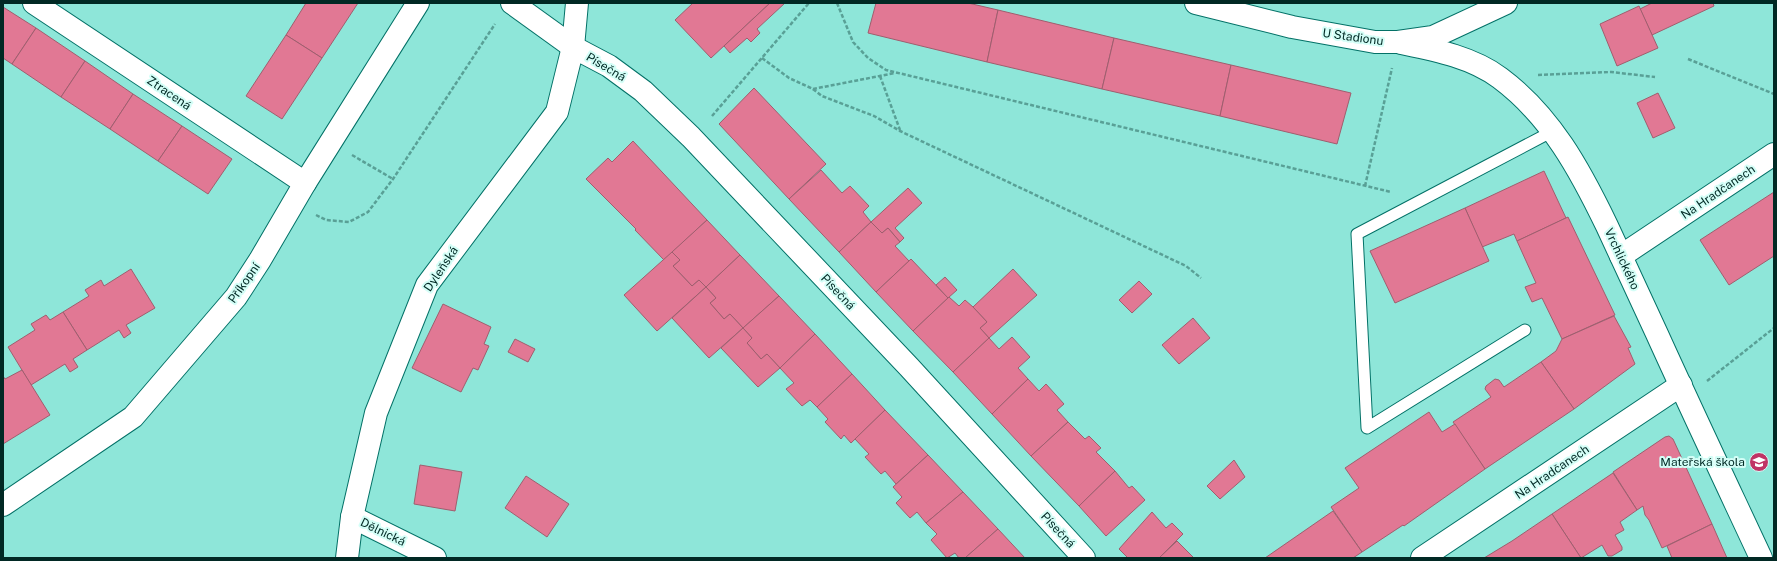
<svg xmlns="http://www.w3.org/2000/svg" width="1777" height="561" viewBox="0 0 1777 561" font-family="'Public Sans',sans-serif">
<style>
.building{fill:#e17894;stroke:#9f5e6e}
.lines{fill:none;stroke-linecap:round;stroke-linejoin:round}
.lane-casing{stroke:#037167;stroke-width:13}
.street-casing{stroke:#037167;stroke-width:24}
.secondary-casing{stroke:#037167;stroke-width:24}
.path{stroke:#59a096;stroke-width:2.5;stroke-dasharray:4 2;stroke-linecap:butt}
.lane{stroke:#fff;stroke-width:11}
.street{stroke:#fff;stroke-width:22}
.secondary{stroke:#fff;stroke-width:22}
.labels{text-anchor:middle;stroke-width:4;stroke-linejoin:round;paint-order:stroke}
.street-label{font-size:12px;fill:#012924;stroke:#d4fef7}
.poi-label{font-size:12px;fill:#012924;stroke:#d4fef7;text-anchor:end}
</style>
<rect width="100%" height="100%" fill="#8ee6d9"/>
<!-- building -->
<g class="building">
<polygon points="306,3 358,3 322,58 286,35"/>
<polygon points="693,3 770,3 711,58 675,20"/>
<polygon points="770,3 785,3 757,29 760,33 751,42 747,38 730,53 724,46"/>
<polygon points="876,3 968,3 998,10 987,62 868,33"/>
<polygon points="1652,3 1713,3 1714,6 1652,35 1640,9"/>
<polygon points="1639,6 1658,48 1617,66 1600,24"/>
<polygon points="3,7 36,28 12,64 3,58"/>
<polygon points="998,10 1114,38 1102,89 987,62"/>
<polygon points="36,28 85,61 61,97 12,64"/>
<polygon points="286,35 322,58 282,119 246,96"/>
<polygon points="1114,38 1231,65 1220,116 1102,89"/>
<polygon points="85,61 133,94 110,129 61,97"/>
<polygon points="1231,65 1351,93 1337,144 1220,116"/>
<polygon points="754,88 826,164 789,199 719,124"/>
<polygon points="1658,93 1675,128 1653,138 1637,103"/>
<polygon points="133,94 182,126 158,161 110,129"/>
<polygon points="182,126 232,159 208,194 158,161"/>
<polygon points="633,141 707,220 664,260 635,230 636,229 586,179 608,158 612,162"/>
<polygon points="821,170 842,193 850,186 869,206 863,212 871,222 839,252 789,199"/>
<polygon points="1544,171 1566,218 1517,241 1514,234 1482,247 1465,208"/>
<polygon points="908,188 922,203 895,228 904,238 900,242 888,228 882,233 871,222"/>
<polygon points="1774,192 1774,256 1729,285 1700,240"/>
<polygon points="1465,208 1489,261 1395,303 1370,251"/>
<polygon points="1568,217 1615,315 1562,339 1542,298 1532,302 1525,287 1536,283 1517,241"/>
<polygon points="707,220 740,255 706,287 699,280 692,286 673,266 680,260 672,252"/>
<polygon points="871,222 882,233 888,228 900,242 895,246 909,261 876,292 839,252"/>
<polygon points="672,252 680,260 673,266 692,286 699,280 706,287 657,331 624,295"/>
<polygon points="740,255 779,296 743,328 730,314 724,319 710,303 716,298 706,287"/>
<polygon points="911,259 948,298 913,331 876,292"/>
<polygon points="131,269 155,308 126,325 131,333 124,338 119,330 87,350 63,312 89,296 85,290 101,280 104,286"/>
<polygon points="1013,269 1037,295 989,338 980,328 987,322 973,307"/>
<polygon points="945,277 957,290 948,298 936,285"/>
<polygon points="1139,281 1152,294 1132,313 1119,300"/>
<polygon points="706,287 716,298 710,303 724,319 730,314 743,328 709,358 672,318"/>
<polygon points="779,296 815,334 780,368 767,354 761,359 747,343 752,338 743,328"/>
<polygon points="949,297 959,306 965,300 973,307 987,322 980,328 989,338 953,372 913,331"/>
<polygon points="443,304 491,327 484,344 489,346 478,370 473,368 461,392 412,368"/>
<polygon points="63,312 87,350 73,359 78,367 70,372 65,364 31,385 8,347 35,330 31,324 46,315 50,320"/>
<polygon points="1614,316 1631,347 1628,348 1635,364 1574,409 1541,362 1556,351 1562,339"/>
<polygon points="1193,318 1210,338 1179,364 1162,345"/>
<polygon points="743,328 752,338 747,343 761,359 767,354 780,368 758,387 721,348"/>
<polygon points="815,334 852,374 817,407 810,400 802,406 786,389 794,383 780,368"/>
<polygon points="1012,337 1030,357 1018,368 1028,379 992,414 953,372 989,338 999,349"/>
<polygon points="515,339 535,349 528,362 508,352"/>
<polygon points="1541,362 1574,409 1485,469 1453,422 1491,397 1485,389 1486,386 1495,379 1499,380 1504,387"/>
<polygon points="22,370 50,415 3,444 3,376 5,379"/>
<polygon points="852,374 885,410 851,443 844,435 841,439 825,422 828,419 817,407"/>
<polygon points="1028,379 1039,391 1046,384 1064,404 1057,410 1068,422 1031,456 992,414"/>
<polygon points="885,410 928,455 896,484 885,471 881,474 865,457 869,454 855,439"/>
<polygon points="1429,412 1442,432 1455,424 1485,469 1404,526 1403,525 1362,552 1331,507 1359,488 1345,468"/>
<polygon points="1068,422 1085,439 1089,436 1101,448 1096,452 1115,471 1079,506 1031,456"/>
<polygon points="1669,436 1673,439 1712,524 1662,548 1649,520 1645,515 1643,506 1637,510 1613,472 1665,437"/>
<polygon points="928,455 963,492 926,523 917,512 910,518 896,503 902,497 893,487"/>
<polygon points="1234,460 1245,477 1220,499 1207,486"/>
<polygon points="420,465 462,472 455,511 414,504"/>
<polygon points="1115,471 1129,488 1132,486 1145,500 1106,536 1079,506"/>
<polygon points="1613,473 1637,510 1620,522 1624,530 1615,535 1622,547 1622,550 1612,556 1608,556 1602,545 1581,558 1552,514"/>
<polygon points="526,476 569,504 547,537 505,508"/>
<polygon points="963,492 998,529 965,558 959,558 955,553 947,558 931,540 937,534 926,523"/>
<polygon points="1333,511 1362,552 1353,558 1265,558"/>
<polygon points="1152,512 1166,528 1172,523 1183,534 1159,558 1128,558 1119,549"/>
<polygon points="1552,514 1581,558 1484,558 1512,541"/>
<polygon points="1712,524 1727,558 1672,558 1667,546"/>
<polygon points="998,529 1025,558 965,558"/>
<polygon points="1177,541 1194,558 1159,558"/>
</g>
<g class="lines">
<defs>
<polyline id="lane" points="1525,330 1367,428 1357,234 1553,131"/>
<g id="street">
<polyline points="34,3 305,183"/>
<path d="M 1401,43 C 1435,50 1472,57 1500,78 C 1551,116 1580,170 1607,226 C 1624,262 1640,298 1657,334 C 1691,409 1726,483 1761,558"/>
<polyline points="1621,256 1774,154"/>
<polyline points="3,505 133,417 236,297 260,260 305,183 418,3"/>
<polyline points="352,517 435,558"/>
<polyline points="347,558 352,517 376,413 427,285 557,112 573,47 609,66 643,91 691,137 909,367 1084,558"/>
<polyline points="1422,558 1681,385"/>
</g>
<g id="secondary">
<polyline points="512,3 573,47"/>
<polyline points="1196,3 1292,27 1375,42 1398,42 1433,37 1506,3"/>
<polyline points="573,47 577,3"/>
</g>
</defs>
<!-- lane casing -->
<use href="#lane" class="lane-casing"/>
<!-- street casing -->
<use href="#street" class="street-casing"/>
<!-- secondary casing -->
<use href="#secondary" class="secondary-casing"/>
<!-- path -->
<g class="path">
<polyline points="837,3 853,42 868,58 886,70 1391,192"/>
<polyline points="762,58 789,78 813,89 895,73"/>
<polyline points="1688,59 1774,94"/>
<polyline points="1538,75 1611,72 1655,77"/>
<polyline points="880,76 900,130"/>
<polyline points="813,89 822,96 874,116 900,131 1186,266 1201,278"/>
<polyline points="712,116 809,3"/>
<polyline points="352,155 393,179"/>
<polyline points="1365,186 1392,68"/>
<polyline points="316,215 326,220 349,222 368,212 393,179 495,24"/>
<polyline points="1707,381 1774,328"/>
</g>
<!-- lane -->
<use href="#lane" class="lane"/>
<!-- street -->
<use href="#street" class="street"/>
<!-- secondary -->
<use href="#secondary" class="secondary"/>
</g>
<!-- icons -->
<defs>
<symbol id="school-disc" viewBox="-11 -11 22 22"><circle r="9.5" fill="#c03365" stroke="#d4fef7"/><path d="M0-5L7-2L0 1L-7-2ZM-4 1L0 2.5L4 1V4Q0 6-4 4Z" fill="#fff"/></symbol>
</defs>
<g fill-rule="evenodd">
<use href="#school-disc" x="1748" y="451" width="22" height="22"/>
</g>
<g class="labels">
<!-- street labels -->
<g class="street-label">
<text transform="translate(1353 37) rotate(8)" y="4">U Stadionu</text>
<text transform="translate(606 67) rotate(31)" y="4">Písečná</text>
<text transform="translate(169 93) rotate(34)" y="4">Ztracená</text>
<text transform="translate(1718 192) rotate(-34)" y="4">Na Hradčanech</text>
<text transform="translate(1622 259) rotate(65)" y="4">Vrchlického</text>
<text transform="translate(441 269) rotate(-56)" y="4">Dyleňská</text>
<text transform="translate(244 283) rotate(-55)" y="4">Příkopní</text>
<text transform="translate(838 292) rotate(47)" y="4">Písečná</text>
<text transform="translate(1552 472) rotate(-34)" y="4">Na Hradčanech</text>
<text transform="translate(1058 530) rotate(47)" y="4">Písečná</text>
<text transform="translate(383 532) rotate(26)" y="4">Dělnická</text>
</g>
<!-- poi labels -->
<g class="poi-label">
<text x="1745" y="466">Mateřská škola</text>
</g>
</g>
<!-- border -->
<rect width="1777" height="561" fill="none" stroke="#012924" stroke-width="8"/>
</svg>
